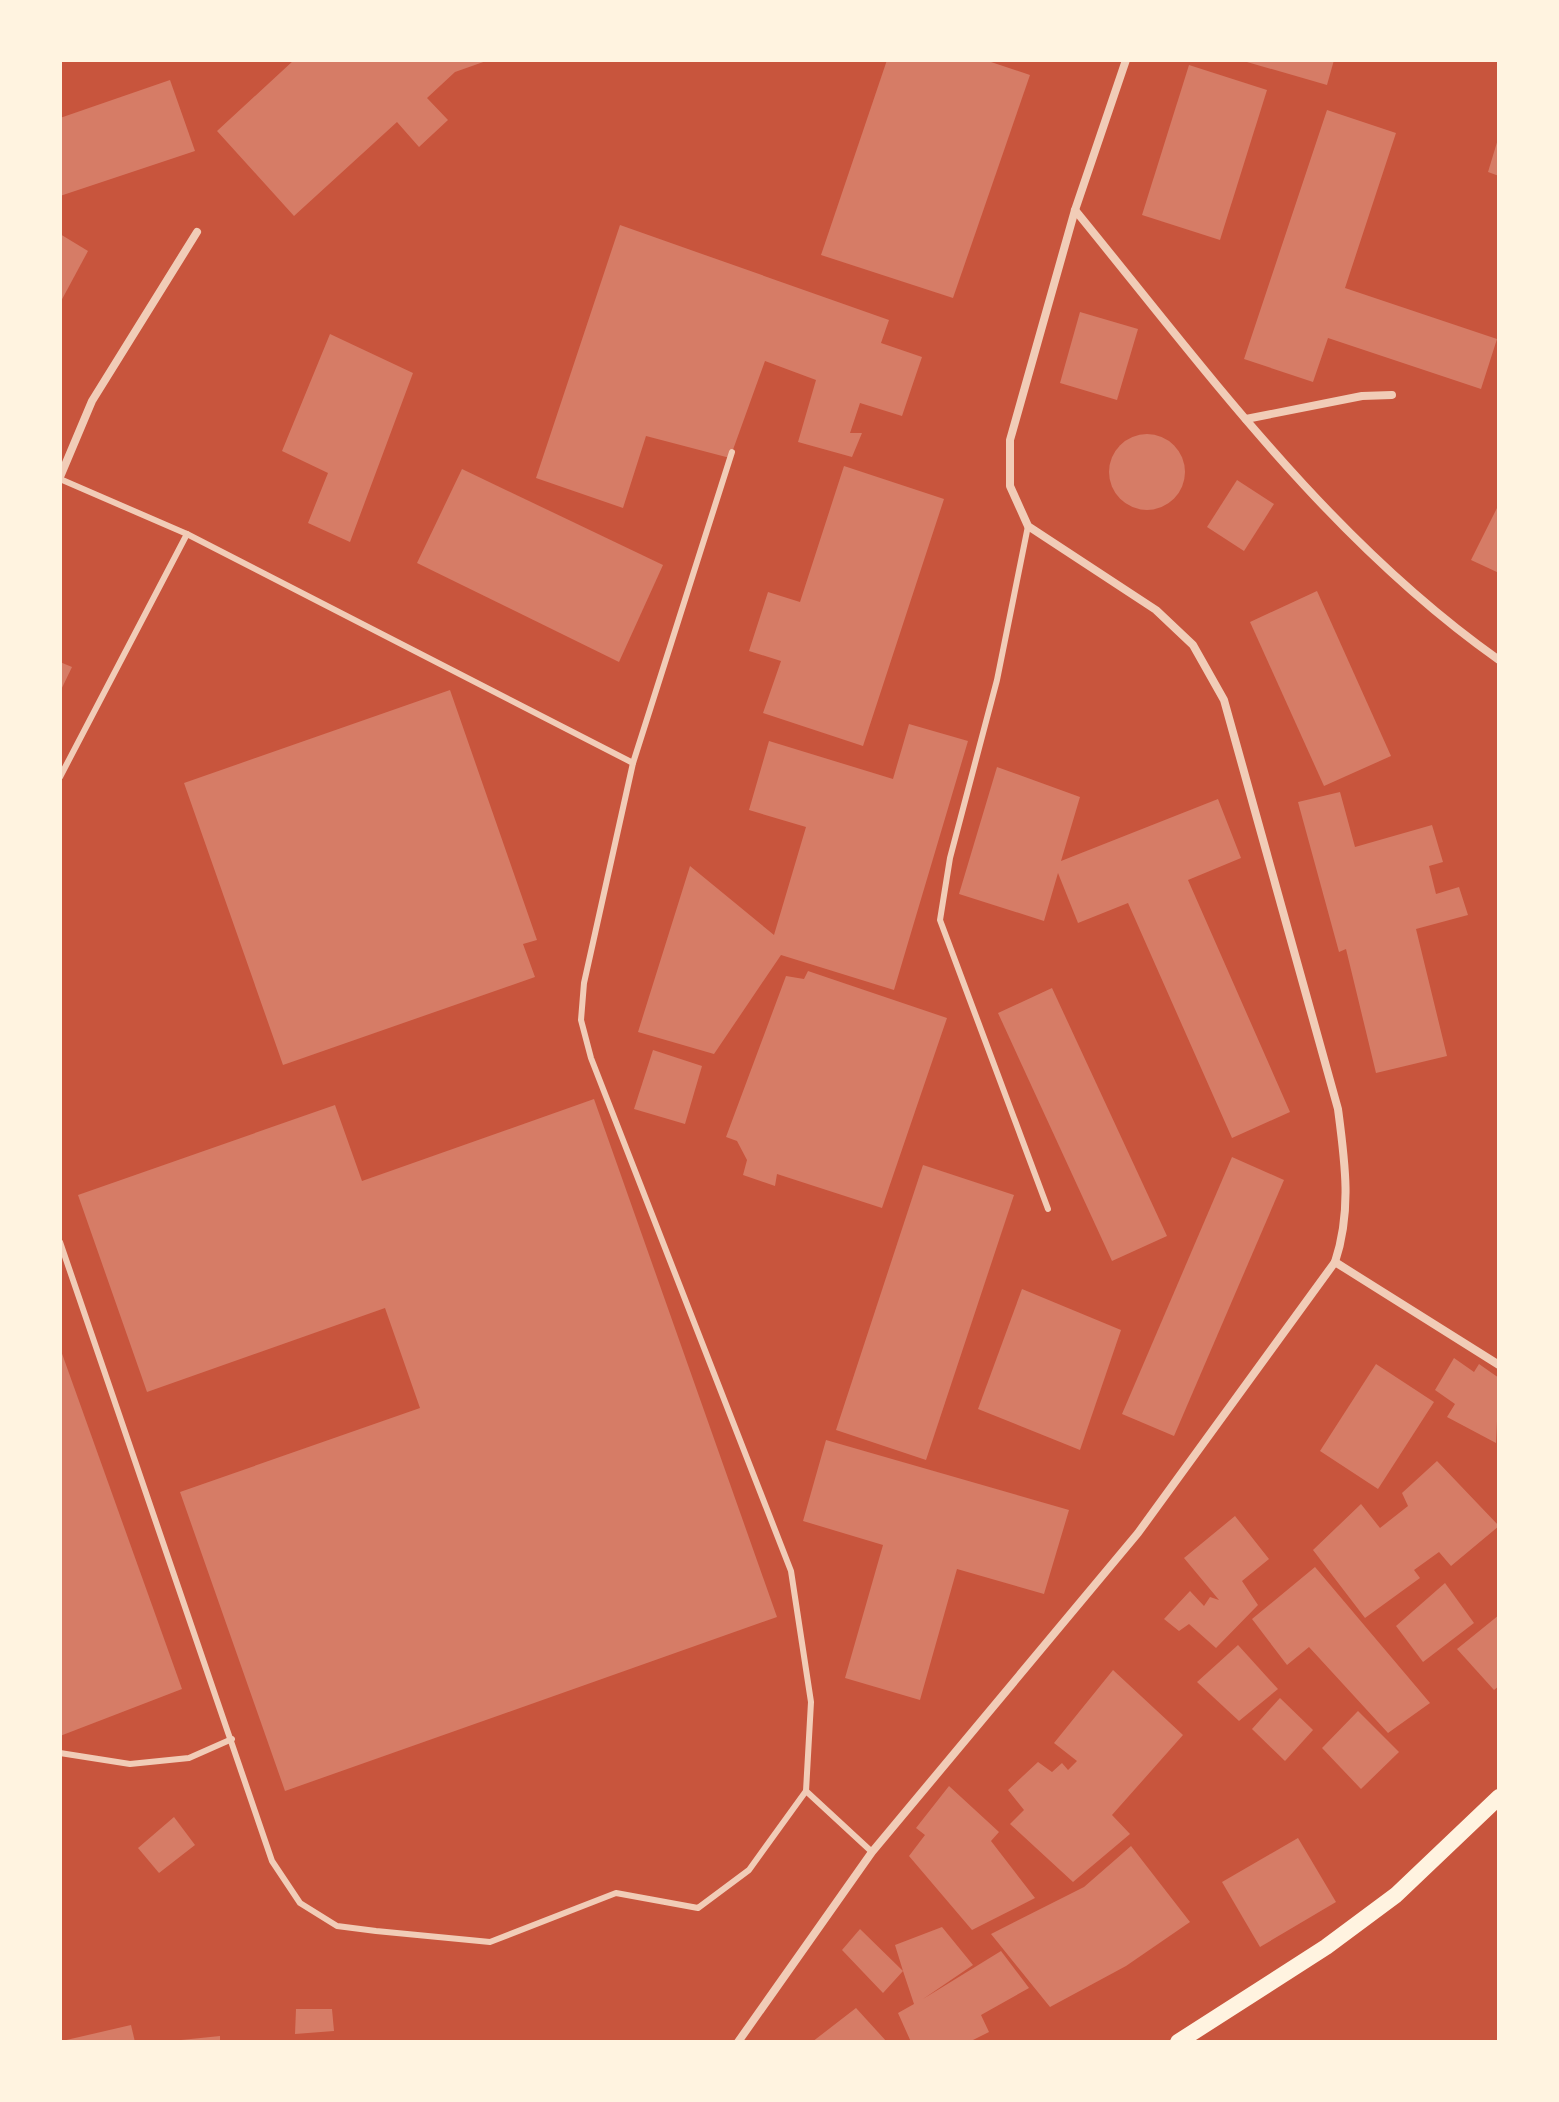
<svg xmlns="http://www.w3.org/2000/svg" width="1559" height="2102" viewBox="0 0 1559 2102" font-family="Lato,sans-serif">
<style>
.building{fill:#d67c66}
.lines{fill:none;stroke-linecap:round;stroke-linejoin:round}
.service{stroke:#f1ccb7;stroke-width:6}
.minor{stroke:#f1ccb7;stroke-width:8}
.secondary{stroke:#fff3e0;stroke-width:16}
</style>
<rect width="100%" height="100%" fill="#c8553d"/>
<!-- building -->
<g class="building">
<polygon points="294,60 489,60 455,72 427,98 448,120 419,147 397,122 294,216 217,131"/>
<polygon points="887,60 985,60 1030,75 953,298 821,255"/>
<polygon points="1240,60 1334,60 1327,85"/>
<polygon points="1189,65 1267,90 1220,240 1142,215"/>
<polygon points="170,80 195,151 60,196 60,118"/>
<polygon points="1327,110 1396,133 1345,288 1497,339 1481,389 1328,338 1313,382 1244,359"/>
<polygon points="1498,139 1499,139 1499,176 1488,172"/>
<polygon points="620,225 889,320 881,343 922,357 902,416 860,403 850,433 862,433 852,457 798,442 816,380 765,361 730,458 646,436 623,508 536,478"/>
<polygon points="60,234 88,251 60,303"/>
<polygon points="1080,312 1138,329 1117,400 1060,383"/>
<polygon points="330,334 413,373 350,542 308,523 328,473 282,451"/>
<circle cx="1147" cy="472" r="38"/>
<polygon points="844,466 944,499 863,746 763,713 781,661 749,651 768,592 800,602"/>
<polygon points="462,469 663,565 619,662 417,563"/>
<polygon points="1237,480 1274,504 1244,551 1207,527"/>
<polygon points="1499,504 1499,573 1471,560"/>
<polygon points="1317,591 1391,756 1324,786 1250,622"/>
<polygon points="60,662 72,667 60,692"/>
<polygon points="450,690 537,940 523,944 535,977 283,1065 184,783"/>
<polygon points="909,724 968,741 894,990 781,955 714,1054 638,1032 690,866 774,935 806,827 749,810 769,741 893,779"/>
<polygon points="997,767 1080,797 1061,861 1218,799 1241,858 1188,880 1290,1112 1232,1138 1128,903 1078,923 1058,873 1044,921 959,894"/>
<polygon points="1340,792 1355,847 1432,825 1443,862 1429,866 1436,894 1459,887 1468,915 1416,929 1447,1056 1376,1073 1346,949 1339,952 1298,802"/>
<polygon points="808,971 947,1018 882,1208 777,1174 775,1186 743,1175 747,1160 737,1141 726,1137 786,976 804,979"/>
<polygon points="1052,988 1167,1236 1112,1261 998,1013"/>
<polygon points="653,1050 702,1066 685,1124 634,1109"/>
<polygon points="594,1099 777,1617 285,1791 180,1492 420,1408 385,1308 147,1392 78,1195 335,1105 362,1181"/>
<polygon points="1232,1157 1284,1180 1174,1436 1122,1414"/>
<polygon points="923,1165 1014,1195 926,1460 836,1430"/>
<polygon points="1022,1289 1121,1330 1080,1450 978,1409"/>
<polygon points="60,1348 182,1689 60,1736"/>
<polygon points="1454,1358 1474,1372 1479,1364 1499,1378 1496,1443 1447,1417 1455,1404 1435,1390"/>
<polygon points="1376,1364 1434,1402 1378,1489 1320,1451"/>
<polygon points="826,1440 1069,1510 1044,1594 957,1569 920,1700 845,1678 883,1545 803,1521"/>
<polygon points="1437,1461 1499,1526 1451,1566 1439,1552 1414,1570 1420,1578 1365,1618 1313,1550 1361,1504 1380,1528 1408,1506 1402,1493"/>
<polygon points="1235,1516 1269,1559 1242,1581 1258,1605 1216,1648 1189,1624 1179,1631 1164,1619 1190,1591 1204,1606 1210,1597 1219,1600 1184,1558"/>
<polygon points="1315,1567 1430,1703 1388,1733 1309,1647 1287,1665 1252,1619"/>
<polygon points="1445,1583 1474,1623 1423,1662 1396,1626"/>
<polygon points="1499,1615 1499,1686 1494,1690 1457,1649"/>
<polygon points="1238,1645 1278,1689 1239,1721 1197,1682"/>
<polygon points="1113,1670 1183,1735 1112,1815 1130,1834 1073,1882 1010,1824 1024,1810 1008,1790 1038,1762 1052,1772 1062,1763 1068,1770 1077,1761 1054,1743"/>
<polygon points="1280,1698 1313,1730 1285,1761 1252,1729"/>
<polygon points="1358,1711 1399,1752 1361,1789 1322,1748"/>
<polygon points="949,1786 999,1832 991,1841 1035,1898 972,1930 909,1856 925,1835 916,1828"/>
<polygon points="174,1817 195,1845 159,1873 138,1848"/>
<polygon points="1298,1838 1336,1902 1260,1947 1222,1882"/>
<polygon points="1131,1846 1190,1922 1126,1966 1050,2007 991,1934 1084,1887"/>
<polygon points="942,1927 973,1965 923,1999 1001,1951 1029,1988 981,2015 989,2032 969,2042 911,2042 898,2013 914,2004 903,1971 883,1993 842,1950 860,1929 903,1971 895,1945"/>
<polygon points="856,2008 887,2042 812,2042"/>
<polygon points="296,2009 332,2009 334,2031 295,2034"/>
<polygon points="131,2025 135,2042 62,2042 62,2041"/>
<polygon points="220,2036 220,2042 181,2042 181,2040"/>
</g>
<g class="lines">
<!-- service -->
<g class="service">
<polyline points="732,452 633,763 584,983 581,1020 591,1058 791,1571 811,1702 806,1791 872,1852"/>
<polyline points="60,479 187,534 633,763"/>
<polyline points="1028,526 997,680 950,858 940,920 1048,1209"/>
<polyline points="60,777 187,534"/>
<polyline points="60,1242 272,1861 300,1903 337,1926 376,1931 490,1942 616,1893 698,1908 749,1870 806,1791"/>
<polyline points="60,1753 130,1764 189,1758 232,1739"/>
</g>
<!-- minor -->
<g class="minor">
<path d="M 1075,210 C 1205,369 1329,540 1499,660"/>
<polyline points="1246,419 1362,396 1392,395"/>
<polyline points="60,477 92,401 197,232"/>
<polyline points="1335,1262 1499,1365"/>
<path d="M 738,2042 L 872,1852 L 1138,1533 L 1335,1262 C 1352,1211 1345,1162 1338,1109 L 1224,700 L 1193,645 L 1156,610 L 1028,526 L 1010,486 L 1010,440 L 1075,210 L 1126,60"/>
</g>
<!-- secondary -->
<polyline class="secondary" points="1178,2042 1326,1947 1396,1895 1499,1797"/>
</g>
<!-- border -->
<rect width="1559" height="2102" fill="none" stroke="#fff3e0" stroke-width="124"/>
</svg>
